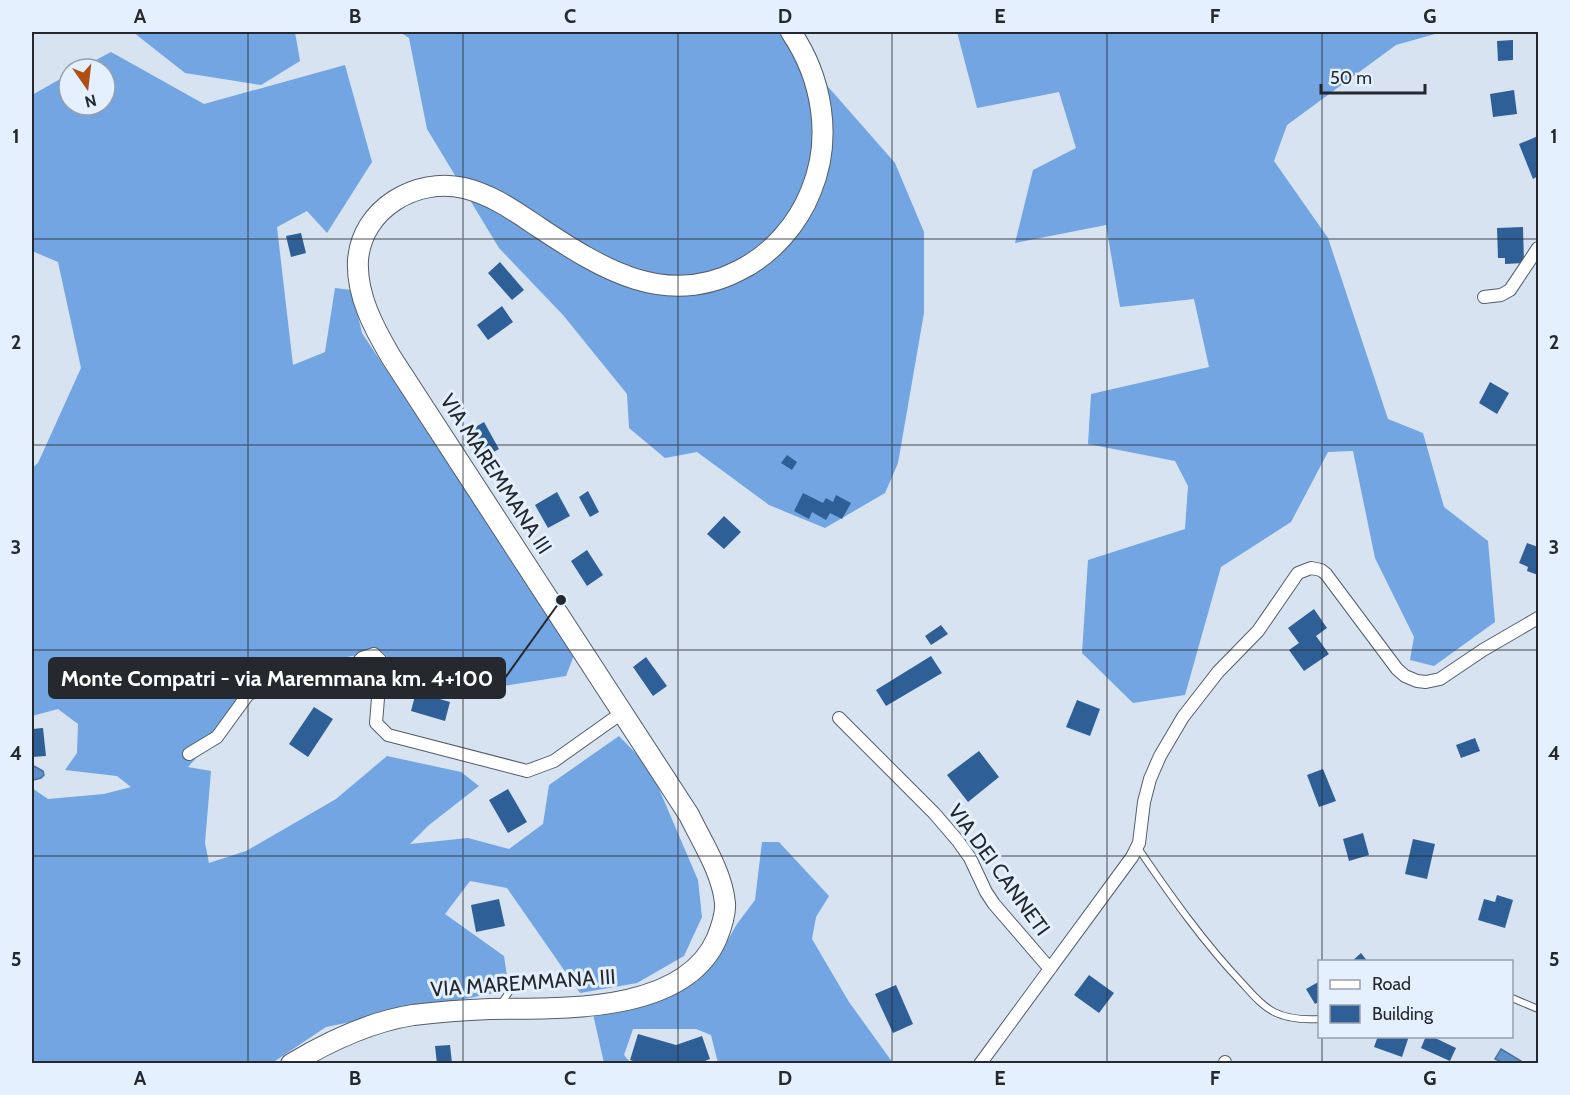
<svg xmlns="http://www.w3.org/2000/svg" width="1570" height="1095" viewBox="0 0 1570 1095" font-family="Cabin,sans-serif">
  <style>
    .forest { fill: #72a5e2 }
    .water { fill: #5e90cb; stroke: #4d719c; stroke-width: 1.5 }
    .building { fill: #2f5f97 }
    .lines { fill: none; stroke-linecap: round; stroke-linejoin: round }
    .service-casing { stroke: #535d69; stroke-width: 8 }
    .minor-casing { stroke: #535d69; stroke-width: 14 }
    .primary-casing { stroke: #535d69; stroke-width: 22 }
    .service { stroke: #fff; stroke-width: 6 }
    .minor { stroke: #fff; stroke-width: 12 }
    .primary { stroke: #fff; stroke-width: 20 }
    .grid { fill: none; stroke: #25292e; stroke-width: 1.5; stroke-opacity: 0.55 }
    .labels { text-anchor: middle; stroke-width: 6; stroke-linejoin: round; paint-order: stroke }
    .street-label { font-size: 21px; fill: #25292e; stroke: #e5f0fe }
    .leader { fill: none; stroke: #25292e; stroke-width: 2 }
    .callout-dot { fill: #25292e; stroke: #e5f0fe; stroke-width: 2 }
    .callout { fill: #25292e; stroke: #25292e; stroke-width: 2 }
    .callout-label { font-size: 22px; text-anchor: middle; font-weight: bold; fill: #fff }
    .neatline { fill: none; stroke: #25292e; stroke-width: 2 }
    .grid-label { font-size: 20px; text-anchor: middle; font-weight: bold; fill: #25292e }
  </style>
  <rect width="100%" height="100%" fill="#d7e3f1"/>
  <path class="forest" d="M 133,32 L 295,32 L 300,61 L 261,85 L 185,73 Z
    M 400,32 L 780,32 L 895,163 L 924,232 L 924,313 L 898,463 L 885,493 L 825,528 L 769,505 L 697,452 L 665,458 L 629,428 L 627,394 L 563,315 L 499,248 L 427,129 L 409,38 Z
    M 957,32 L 1442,32 L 1396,45 L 1287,125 L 1274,161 L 1328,238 L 1388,419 L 1423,433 L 1444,507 L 1488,541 L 1495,622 L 1434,666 L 1410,660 L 1414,637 L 1375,558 L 1353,451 L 1328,452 L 1291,522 L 1221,567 L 1185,695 L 1133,703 L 1082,653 L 1088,560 L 1185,529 L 1188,486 L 1175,461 L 1088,444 L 1091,394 L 1209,367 L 1194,299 L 1120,307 L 1106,225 L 1015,243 L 1033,170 L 1076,148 L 1059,92 L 977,108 Z
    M 111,52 L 204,104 L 345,65 L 372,162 L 327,233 L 307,211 L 277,227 L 293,365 L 325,352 L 335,288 L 352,290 L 362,333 L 574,655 L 566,676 L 479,690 L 412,681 L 381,651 L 256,673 L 209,744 L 188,767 L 211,771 L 205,843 L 209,863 L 246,851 L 336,799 L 387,756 L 461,772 L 479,786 L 429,825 L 410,844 L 468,838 L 509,849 L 543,824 L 549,785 L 619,736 L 650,768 L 698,880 L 702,917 L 684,956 L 637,983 L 580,993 L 507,888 L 470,881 L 445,914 L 504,956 L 509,990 L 326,1027 L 272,1063 L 32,1063 L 32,788 L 48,799 L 104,794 L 131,787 L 117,776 L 65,770 L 77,753 L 78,724 L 58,709 L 32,716 L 32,468 L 38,463 L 81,368 L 58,262 L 32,251 L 32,95 L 69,74 L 69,105 L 105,105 L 105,69 L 79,69 Z
    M 762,842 L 779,842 L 829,896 L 816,917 L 812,939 L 849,1002 L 893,1063 L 718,1063 L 711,1035 L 696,1029 L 633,1029 L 624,1055 L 631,1063 L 604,1063 L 593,1014 L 662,999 L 696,982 L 719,955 L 737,924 L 755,900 Z"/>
  <path class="water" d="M 32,765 L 43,771 L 44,775 L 41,778 L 34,780 L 32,778 Z
    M 1501,1049 L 1521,1061 L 1520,1063 L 1503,1063 L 1495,1059 Z"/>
  <path class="building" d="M 1513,40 L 1513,60 L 1498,61 L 1497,41 Z
    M 1514,90 L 1517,114 L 1493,117 L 1490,94 Z
    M 1538,136 L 1538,176 L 1533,179 L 1519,144 Z
    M 1523,227 L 1524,263 L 1505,264 L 1505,258 L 1498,258 L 1497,228 Z
    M 301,233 L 306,253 L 291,257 L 286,236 Z
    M 500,262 L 524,290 L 512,300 L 488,273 Z
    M 502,306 L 513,322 L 488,340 L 477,325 Z
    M 1490,382 L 1509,393 L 1497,414 L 1479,403 Z
    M 484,422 L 499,449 L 480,460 L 465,433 Z
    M 787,455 L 797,462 L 792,470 L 781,463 Z
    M 588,491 L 599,512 L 590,517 L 579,497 Z
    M 557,492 L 570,516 L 548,528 L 535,505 Z
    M 803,493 L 823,503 L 826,498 L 833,502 L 836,495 L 851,503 L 842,519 L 830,513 L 826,520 L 812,512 L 809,519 L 794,511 Z
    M 724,516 L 741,532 L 724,549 L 707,534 Z
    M 1527,543 L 1538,547 L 1538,575 L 1527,571 L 1528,567 L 1519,563 Z
    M 587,550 L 603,575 L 587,586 L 571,561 Z
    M 1314,609 L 1327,628 L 1316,636 L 1329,654 L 1304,671 L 1289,650 L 1299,643 L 1288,628 Z
    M 941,625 L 948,634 L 931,645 L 925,636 Z
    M 931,656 L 942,673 L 886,706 L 876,690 Z
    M 646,657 L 667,686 L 653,696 L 633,667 Z
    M 416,692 L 450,702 L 445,721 L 411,711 Z
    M 1077,700 L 1100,709 L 1090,736 L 1066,727 Z
    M 314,707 L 333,719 L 308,757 L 289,744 Z
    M 43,728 L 46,756 L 32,757 L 32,729 Z
    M 1475,738 L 1480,751 L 1461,758 L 1456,745 Z
    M 979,751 L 999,777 L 968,802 L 947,775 Z
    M 1323,769 L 1336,801 L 1319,807 L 1307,775 Z
    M 508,789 L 527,822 L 508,833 L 489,800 Z
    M 1363,833 L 1369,855 L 1349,861 L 1343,839 Z
    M 1413,839 L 1435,844 L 1427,879 L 1405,874 Z
    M 1497,895 L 1513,900 L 1505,928 L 1478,920 L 1484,899 L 1495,902 Z
    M 499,899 L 505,926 L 476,932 L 471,905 Z
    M 1361,953 L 1368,962 L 1351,962 Z
    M 1089,975 L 1114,993 L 1099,1013 L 1074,995 Z
    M 1320,981 L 1320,1001 L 1315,1004 L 1306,989 Z
    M 896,985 L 913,1024 L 893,1033 L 875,994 Z
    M 638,1034 L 676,1045 L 702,1036 L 710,1059 L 698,1064 L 642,1064 L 630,1060 Z
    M 1378,1036 L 1409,1036 L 1402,1057 L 1374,1047 Z
    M 1426,1036 L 1431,1036 L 1456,1048 L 1450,1061 L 1421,1048 Z
    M 450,1045 L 452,1063 L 437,1064 L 435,1046 Z"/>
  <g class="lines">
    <g class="service-casing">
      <path id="service" d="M 1138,848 C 1170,895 1204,943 1243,984 C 1252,994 1262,1006 1274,1012 C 1288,1019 1304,1020 1320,1019
        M 1512,998 L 1538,1009
        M 501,1004 L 519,977"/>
    </g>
    <g class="minor-casing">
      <path id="minor" d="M 1484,297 L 1501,295 L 1510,290 L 1538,248
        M 839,718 L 934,813 L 958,841 L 970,858 L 986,892 L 994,904 L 1050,969
        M 189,754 L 217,737 L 249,693 L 344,678 L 362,658 L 374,654 L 381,661 L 376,723 L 388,735 L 527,771 L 554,761 L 623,712
        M 1225,1062 L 1225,1064
        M 980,1064 L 1132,857 L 1139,843 L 1144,802 L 1150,779 L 1160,756 L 1183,717 L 1218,672 L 1258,631 L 1298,573 L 1311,568 L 1321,570 L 1326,574 L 1397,669 L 1405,676 L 1417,681 L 1426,682 L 1440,679 L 1483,650 L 1538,618"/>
    </g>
    <g class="primary-casing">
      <path id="primary" d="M 291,1064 C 329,1041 369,1022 413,1015 C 438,1012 464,1010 490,1009 C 558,1008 684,1015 717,938 C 721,928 726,915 725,903 C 722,872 702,842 689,815 L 391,357 C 374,328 356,295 358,260 C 362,208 417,177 464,188 C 493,195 516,212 540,228 C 602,269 666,309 740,270 C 772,254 798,224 811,191 C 833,138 822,78 791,32"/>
    </g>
    <use href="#service" class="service"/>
    <use href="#minor" class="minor"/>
    <use href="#primary" class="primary"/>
  </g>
  <path class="grid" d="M 248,32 L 248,1064M 463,32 L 463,1064M 678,32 L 678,1064M 892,32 L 892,1064M 1107,32 L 1107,1064M 1322,32 L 1322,962M 32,239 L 1538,239M 32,445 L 1538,445M 32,650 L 1538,650M 32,856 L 1538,856M 1322,1036 L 1322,1064"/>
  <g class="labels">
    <g class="street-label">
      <text transform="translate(496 474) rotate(57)" y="7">VIA MAREMMANA III</text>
      <text transform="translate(999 870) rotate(54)" y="7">VIA DEI CANNETI</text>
      <text transform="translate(523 983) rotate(-4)" y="7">VIA MAREMMANA III</text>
    </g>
  </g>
  <path class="leader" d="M561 600L505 678"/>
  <circle class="callout-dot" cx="561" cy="600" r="6"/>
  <rect class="callout" x="49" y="658" width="456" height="40" rx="6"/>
  <g class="callout-label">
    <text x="277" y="686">Monte Compatri - via Maremmana km. 4+100</text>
  </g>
  <rect width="1570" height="1095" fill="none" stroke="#e5f0fe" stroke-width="66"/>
  <rect x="1318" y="960" width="195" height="78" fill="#e5f0fe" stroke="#98a0ab" stroke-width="1.5"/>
  <rect x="1330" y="980" width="30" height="9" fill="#ffffff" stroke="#98a0ab" stroke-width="1.5"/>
  <text x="1372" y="990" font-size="18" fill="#25292e">Road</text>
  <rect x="1330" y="1005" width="30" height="18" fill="#2f5f97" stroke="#98a0ab" stroke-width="1.5"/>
  <text x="1372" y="1020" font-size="18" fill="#25292e">Building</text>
  <g transform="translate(87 87) rotate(166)"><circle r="28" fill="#e5f0fe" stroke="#98a0ab" stroke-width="1.5"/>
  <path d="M0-4.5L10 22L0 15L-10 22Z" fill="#b04e13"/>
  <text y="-9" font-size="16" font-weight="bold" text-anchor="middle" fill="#25292e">N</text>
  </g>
  <path d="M1321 84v9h104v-9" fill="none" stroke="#25292e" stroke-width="3"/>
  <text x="1330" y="84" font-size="18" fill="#25292e" stroke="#e5f0fe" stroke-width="4.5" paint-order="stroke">50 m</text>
  <rect x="33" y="33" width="1504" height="1029" class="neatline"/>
  <g class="grid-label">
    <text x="140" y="23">A</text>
    <text x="355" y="23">B</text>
    <text x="570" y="23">C</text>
    <text x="785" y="23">D</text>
    <text x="1000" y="23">E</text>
    <text x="1215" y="23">F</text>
    <text x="1430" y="23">G</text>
    <text x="16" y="143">1</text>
    <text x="1554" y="143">1</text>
    <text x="16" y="349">2</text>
    <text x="1554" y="349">2</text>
    <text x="16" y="554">3</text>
    <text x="1554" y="554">3</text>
    <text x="16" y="760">4</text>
    <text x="1554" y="760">4</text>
    <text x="16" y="966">5</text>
    <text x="1554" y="966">5</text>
    <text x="140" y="1085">A</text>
    <text x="355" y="1085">B</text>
    <text x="570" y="1085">C</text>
    <text x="785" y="1085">D</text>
    <text x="1000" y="1085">E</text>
    <text x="1215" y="1085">F</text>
    <text x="1430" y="1085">G</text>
  </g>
</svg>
